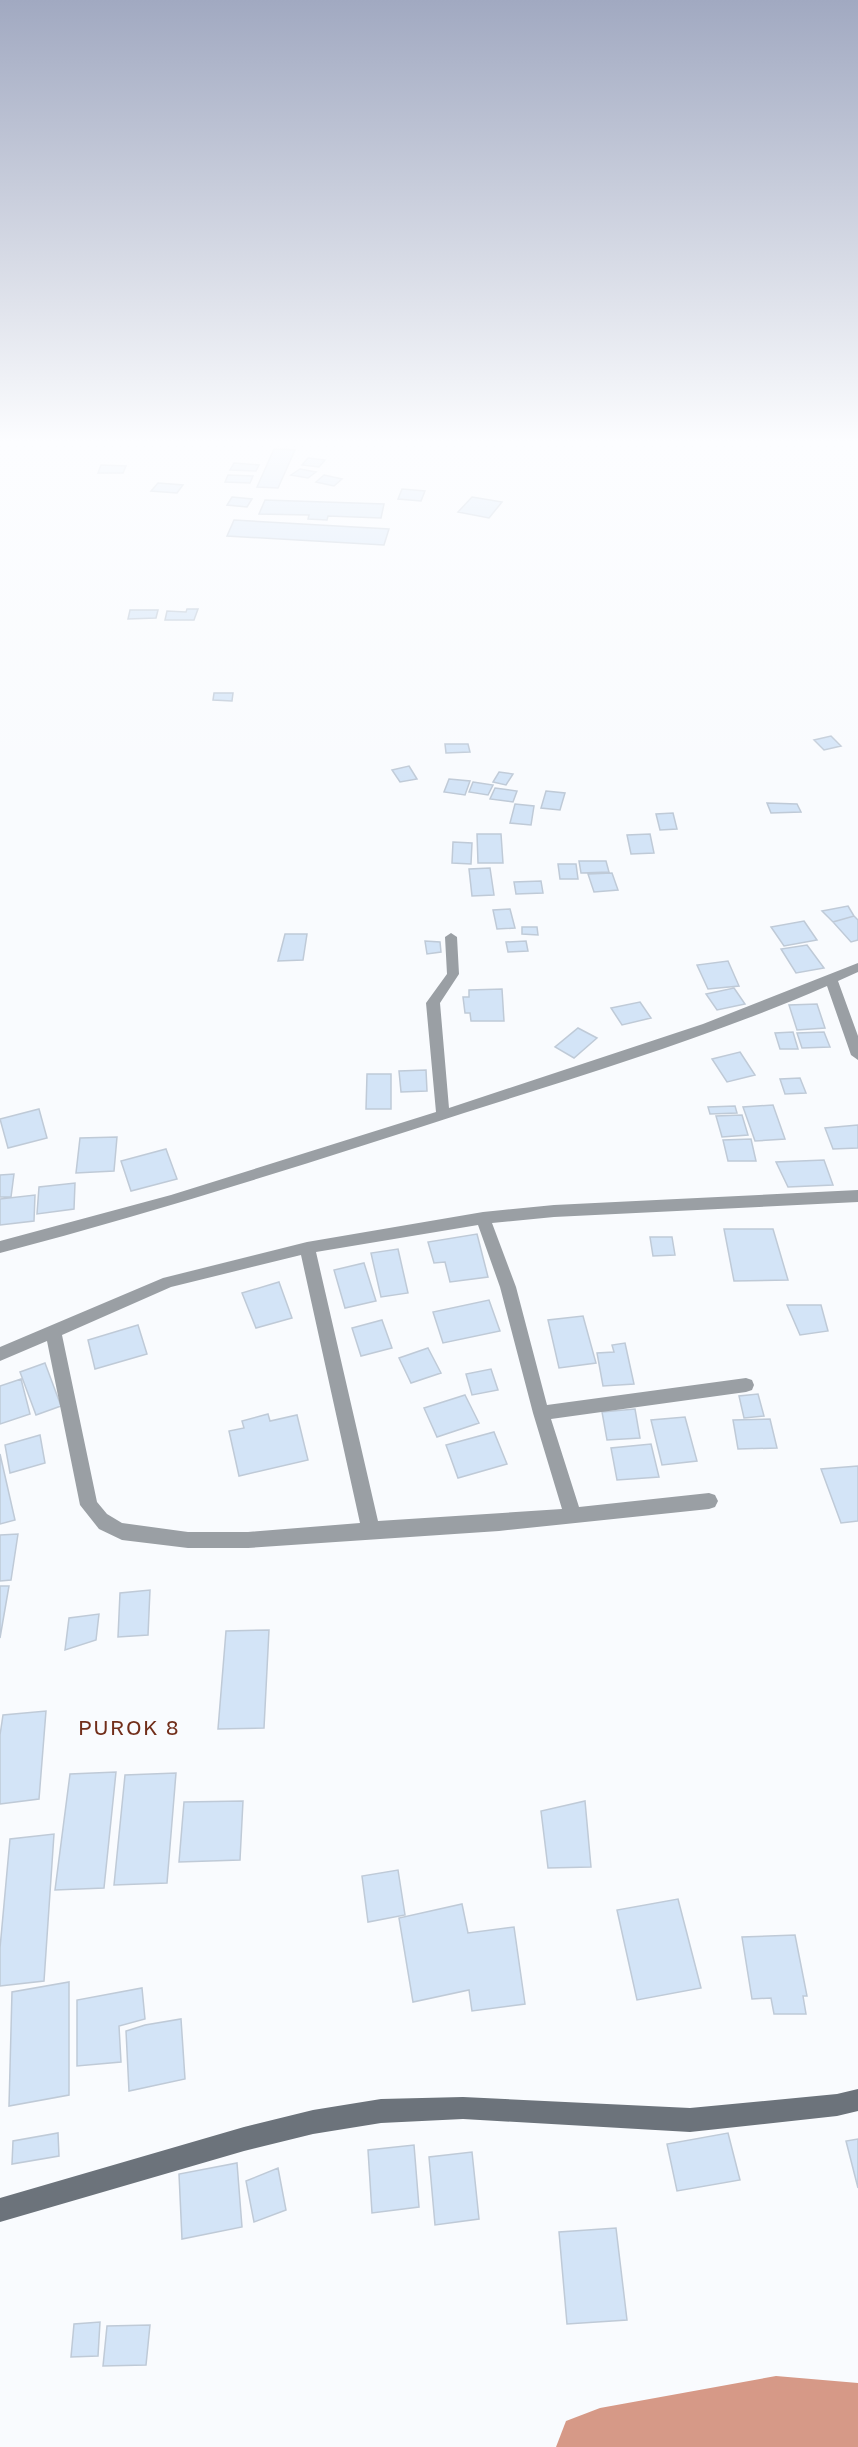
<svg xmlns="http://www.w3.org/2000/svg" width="858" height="2447" viewBox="0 0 858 2447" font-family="'Golos Text',sans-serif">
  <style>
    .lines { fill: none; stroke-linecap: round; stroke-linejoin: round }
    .river { fill: #d69987; fill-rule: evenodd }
    .building { fill: #d3e4f7; stroke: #bfcad7; stroke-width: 1.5 }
    .street { fill: #9a9fa4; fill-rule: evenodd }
    .secondary { fill: #6c737b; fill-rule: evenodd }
    .labels { text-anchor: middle; stroke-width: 4.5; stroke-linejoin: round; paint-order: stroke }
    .near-neighbourhood-label { font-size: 21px; letter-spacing: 1.5px; fill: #712e1a; stroke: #f9fbfe }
  </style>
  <rect width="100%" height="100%" fill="#f9fbfe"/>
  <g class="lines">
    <path class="river" d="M 776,2376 L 858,2383 L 858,2447 L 556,2447 L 566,2421 L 600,2408 Z"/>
  </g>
  <path class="building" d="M 274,449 L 295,450 L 278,488 L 257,487 Z
    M 308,458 L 325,460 L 319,467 L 302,465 Z
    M 234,463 L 259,465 L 256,471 L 230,470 Z
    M 101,465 L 126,466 L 123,473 L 98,473 Z
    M 300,469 L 316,472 L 308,478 L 291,475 Z
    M 228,475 L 253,476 L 250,483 L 225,482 Z
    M 324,475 L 342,479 L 334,486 L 316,482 Z
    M 158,483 L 183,485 L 177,493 L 151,491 Z
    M 402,489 L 425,491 L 421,501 L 398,499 Z
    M 232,497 L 252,499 L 247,507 L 227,505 Z
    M 472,497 L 502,502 L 489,518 L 458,512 Z
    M 265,500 L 384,504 L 381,518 L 328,516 L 327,520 L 308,519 L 309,515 L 259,514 Z
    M 234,520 L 389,529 L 384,545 L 227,536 Z
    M 187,609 L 198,609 L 194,620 L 165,620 L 167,611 L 186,612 Z
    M 130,610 L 158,610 L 156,618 L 128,619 Z
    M 214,693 L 233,693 L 232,701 L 213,700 Z
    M 831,736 L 841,746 L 824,750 L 814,740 Z
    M 445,744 L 468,744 L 470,752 L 446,753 Z
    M 409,766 L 417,779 L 400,782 L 392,770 Z
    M 499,772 L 513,774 L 506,785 L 493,782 Z
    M 449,779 L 470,781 L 465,795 L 444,792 Z
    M 473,782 L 493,785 L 488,795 L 469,792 Z
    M 495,788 L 517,791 L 513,802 L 490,799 Z
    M 546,791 L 565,793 L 560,810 L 541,808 Z
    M 767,803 L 797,804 L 801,812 L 771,813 Z
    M 515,804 L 534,806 L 531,825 L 510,823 Z
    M 673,813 L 677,829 L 660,830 L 656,814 Z
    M 477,834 L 501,834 L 503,863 L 478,863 Z
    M 650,834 L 654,853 L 631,854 L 627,835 Z
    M 453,842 L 472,843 L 471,864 L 452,863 Z
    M 579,861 L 606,861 L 609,872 L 581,873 Z
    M 558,864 L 576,864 L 578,879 L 560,879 Z
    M 490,868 L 494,895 L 472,896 L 469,869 Z
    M 612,873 L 618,890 L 594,892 L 588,874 Z
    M 541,881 L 543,893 L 516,894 L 514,882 Z
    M 848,906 L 854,916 L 833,922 L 822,911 Z
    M 510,909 L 515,928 L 497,929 L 493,910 Z
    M 854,916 L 858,920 L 858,940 L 851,942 L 833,922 Z
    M 804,921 L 817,940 L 784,946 L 771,927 Z
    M 522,927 L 537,927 L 538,935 L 522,934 Z
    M 285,934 L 307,934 L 303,960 L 278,961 Z
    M 425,941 L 440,942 L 441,952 L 427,954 Z
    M 526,941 L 528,951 L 508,952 L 506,942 Z
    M 807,945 L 824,968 L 796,973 L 781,949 Z
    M 728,961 L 739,986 L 708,989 L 697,965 Z
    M 734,988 L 745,1004 L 717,1010 L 706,994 Z
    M 502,989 L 504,1021 L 471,1021 L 470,1013 L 465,1013 L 463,997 L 469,997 L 469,990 Z
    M 640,1002 L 651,1018 L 622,1025 L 611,1008 Z
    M 817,1004 L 825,1028 L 797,1030 L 789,1005 Z
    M 578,1028 L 597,1038 L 574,1058 L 555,1047 Z
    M 793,1032 L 798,1049 L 780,1049 L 775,1033 Z
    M 824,1032 L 830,1047 L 802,1048 L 797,1033 Z
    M 740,1052 L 755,1075 L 727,1082 L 712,1059 Z
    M 426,1070 L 427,1091 L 401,1092 L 399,1071 Z
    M 367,1074 L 391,1074 L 391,1109 L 366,1109 Z
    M 800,1078 L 806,1093 L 785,1094 L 780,1079 Z
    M 773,1105 L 785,1139 L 755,1141 L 743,1107 Z
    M 735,1106 L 737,1113 L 710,1114 L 708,1107 Z
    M 39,1109 L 47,1138 L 8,1148 L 0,1119 Z
    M 742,1115 L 748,1135 L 722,1137 L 716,1116 Z
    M 858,1125 L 858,1148 L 833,1149 L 825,1128 Z
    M 117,1137 L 114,1171 L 76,1173 L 80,1138 Z
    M 751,1139 L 756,1161 L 728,1161 L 723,1140 Z
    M 166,1149 L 177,1179 L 131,1191 L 121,1161 Z
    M 824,1160 L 833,1185 L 788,1187 L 776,1162 Z
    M 14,1174 L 11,1197 L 0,1197 L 0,1175 Z
    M 75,1183 L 74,1209 L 37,1214 L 39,1187 Z
    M 35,1195 L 34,1221 L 0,1225 L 0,1199 Z
    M 724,1229 L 773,1229 L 788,1280 L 734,1281 Z
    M 477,1234 L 488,1277 L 450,1282 L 445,1262 L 434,1263 L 428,1242 Z
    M 650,1237 L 672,1237 L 675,1255 L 653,1256 Z
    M 398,1249 L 408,1293 L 381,1297 L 371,1253 Z
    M 364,1263 L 376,1301 L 345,1308 L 334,1270 Z
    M 279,1282 L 292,1318 L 256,1328 L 242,1293 Z
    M 489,1300 L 500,1331 L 443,1343 L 433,1312 Z
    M 787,1305 L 821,1305 L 828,1331 L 800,1335 Z
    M 583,1316 L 596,1363 L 559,1368 L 548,1320 Z
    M 382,1320 L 392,1348 L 361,1356 L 352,1328 Z
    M 138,1325 L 147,1354 L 95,1369 L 88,1340 Z
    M 625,1343 L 634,1384 L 603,1386 L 597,1353 L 614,1352 L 612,1345 Z
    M 428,1348 L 441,1373 L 411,1383 L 399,1358 Z
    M 45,1363 L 61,1406 L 36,1415 L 20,1372 Z
    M 491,1369 L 498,1390 L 472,1395 L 466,1374 Z
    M 21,1379 L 30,1414 L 0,1424 L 0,1386 Z
    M 758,1394 L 764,1416 L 744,1418 L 739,1396 Z
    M 465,1395 L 479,1423 L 437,1437 L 424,1408 Z
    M 635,1409 L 640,1438 L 607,1440 L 602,1412 Z
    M 268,1414 L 270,1421 L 297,1415 L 308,1460 L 239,1476 L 229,1431 L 244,1428 L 242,1421 Z
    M 685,1417 L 697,1461 L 662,1465 L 651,1420 Z
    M 770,1419 L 777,1448 L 738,1449 L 733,1420 Z
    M 494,1432 L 507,1464 L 458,1478 L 446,1445 Z
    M 40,1435 L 45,1463 L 10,1473 L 5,1445 Z
    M 651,1444 L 659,1477 L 617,1480 L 611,1448 Z
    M 0,1454 L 15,1520 L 0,1524 Z
    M 858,1466 L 858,1521 L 841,1523 L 821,1469 Z
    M 18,1534 L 11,1580 L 0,1581 L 0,1535 Z
    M 0,1586 L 9,1586 L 0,1638 Z
    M 150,1590 L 148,1635 L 118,1637 L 120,1593 Z
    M 99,1614 L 96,1640 L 65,1650 L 69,1618 Z
    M 269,1630 L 264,1728 L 218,1729 L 226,1631 Z
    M 46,1711 L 39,1799 L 0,1804 L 0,1735 L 3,1715 Z
    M 116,1772 L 104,1888 L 55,1890 L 70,1774 Z
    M 176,1773 L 167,1883 L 114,1885 L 125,1775 Z
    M 243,1801 L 240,1860 L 179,1862 L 184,1802 Z
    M 585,1801 L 591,1867 L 548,1868 L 541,1811 Z
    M 54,1834 L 44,1981 L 0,1986 L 0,1948 L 10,1839 Z
    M 398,1870 L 405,1915 L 368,1922 L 362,1876 Z
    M 678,1899 L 701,1988 L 637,2000 L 617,1910 Z
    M 462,1904 L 468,1933 L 514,1927 L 525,2004 L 472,2011 L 469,1990 L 413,2002 L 399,1918 Z
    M 795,1935 L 807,1996 L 803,1996 L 806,2014 L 774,2014 L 771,1998 L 752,1999 L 742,1937 Z
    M 69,1982 L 69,2095 L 9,2106 L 12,1992 Z
    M 142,1988 L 145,2019 L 119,2026 L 121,2062 L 77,2066 L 77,2000 Z
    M 181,2019 L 185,2079 L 129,2091 L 126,2031 L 145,2025 Z
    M 58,2133 L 59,2156 L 12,2164 L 13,2141 Z
    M 728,2133 L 740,2180 L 677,2191 L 667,2144 Z
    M 858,2139 L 858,2188 L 846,2141 Z
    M 414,2145 L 419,2207 L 372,2213 L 368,2150 Z
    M 472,2152 L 479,2219 L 435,2225 L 429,2157 Z
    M 237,2163 L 242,2227 L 182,2239 L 179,2174 Z
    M 278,2168 L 286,2210 L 254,2222 L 246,2181 Z
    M 616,2228 L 627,2320 L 567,2324 L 559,2232 Z
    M 100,2322 L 98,2356 L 71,2357 L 74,2324 Z
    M 150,2325 L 146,2365 L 103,2366 L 107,2326 Z"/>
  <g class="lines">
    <path class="street" d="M 451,933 L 457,937 L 459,974 L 440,1003 L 449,1108 L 703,1024 L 858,963 L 858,972 L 838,981 L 858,1036 L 858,1060 L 851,1055 L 827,986 C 710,1037 586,1074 464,1113 C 310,1163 156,1212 0,1253 L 0,1241 L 171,1195 L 436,1112 L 426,1003 L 447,974 L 445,937 Z
      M 858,1190 L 858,1202 L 554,1217 L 492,1223 L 516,1287 L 547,1405 L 746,1378 L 752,1380 L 754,1385 L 752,1390 L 746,1392 L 551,1419 L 579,1507 L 709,1493 L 715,1495 L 718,1501 L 715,1507 L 709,1509 L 499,1531 L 248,1548 L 188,1548 L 122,1540 L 99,1529 L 80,1505 L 47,1341 L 0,1361 L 0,1347 L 163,1278 L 307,1242 L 483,1212 L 554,1205 ZM 478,1225 L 500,1287 L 533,1413 L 562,1509 L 378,1521 L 316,1252 ZM 301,1255 L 360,1523 L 248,1532 L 188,1532 L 122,1523 L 107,1514 L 97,1502 L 62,1335 L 171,1287 Z"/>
    <path class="secondary" d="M 858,2089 L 858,2111 L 837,2116 L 690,2132 L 463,2119 L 381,2123 L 313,2134 L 244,2151 L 0,2222 L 0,2198 L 244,2127 L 313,2110 L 381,2099 L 463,2097 L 690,2108 L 837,2094 Z"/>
  </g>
  <linearGradient id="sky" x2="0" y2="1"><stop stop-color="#a1a9c1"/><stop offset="0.56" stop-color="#fcfdff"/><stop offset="1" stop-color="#fcfdff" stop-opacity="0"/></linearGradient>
  <rect width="858" height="788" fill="url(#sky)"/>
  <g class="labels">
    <g class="near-neighbourhood-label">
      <text x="129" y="1735">PUROK 8</text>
    </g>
  </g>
</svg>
